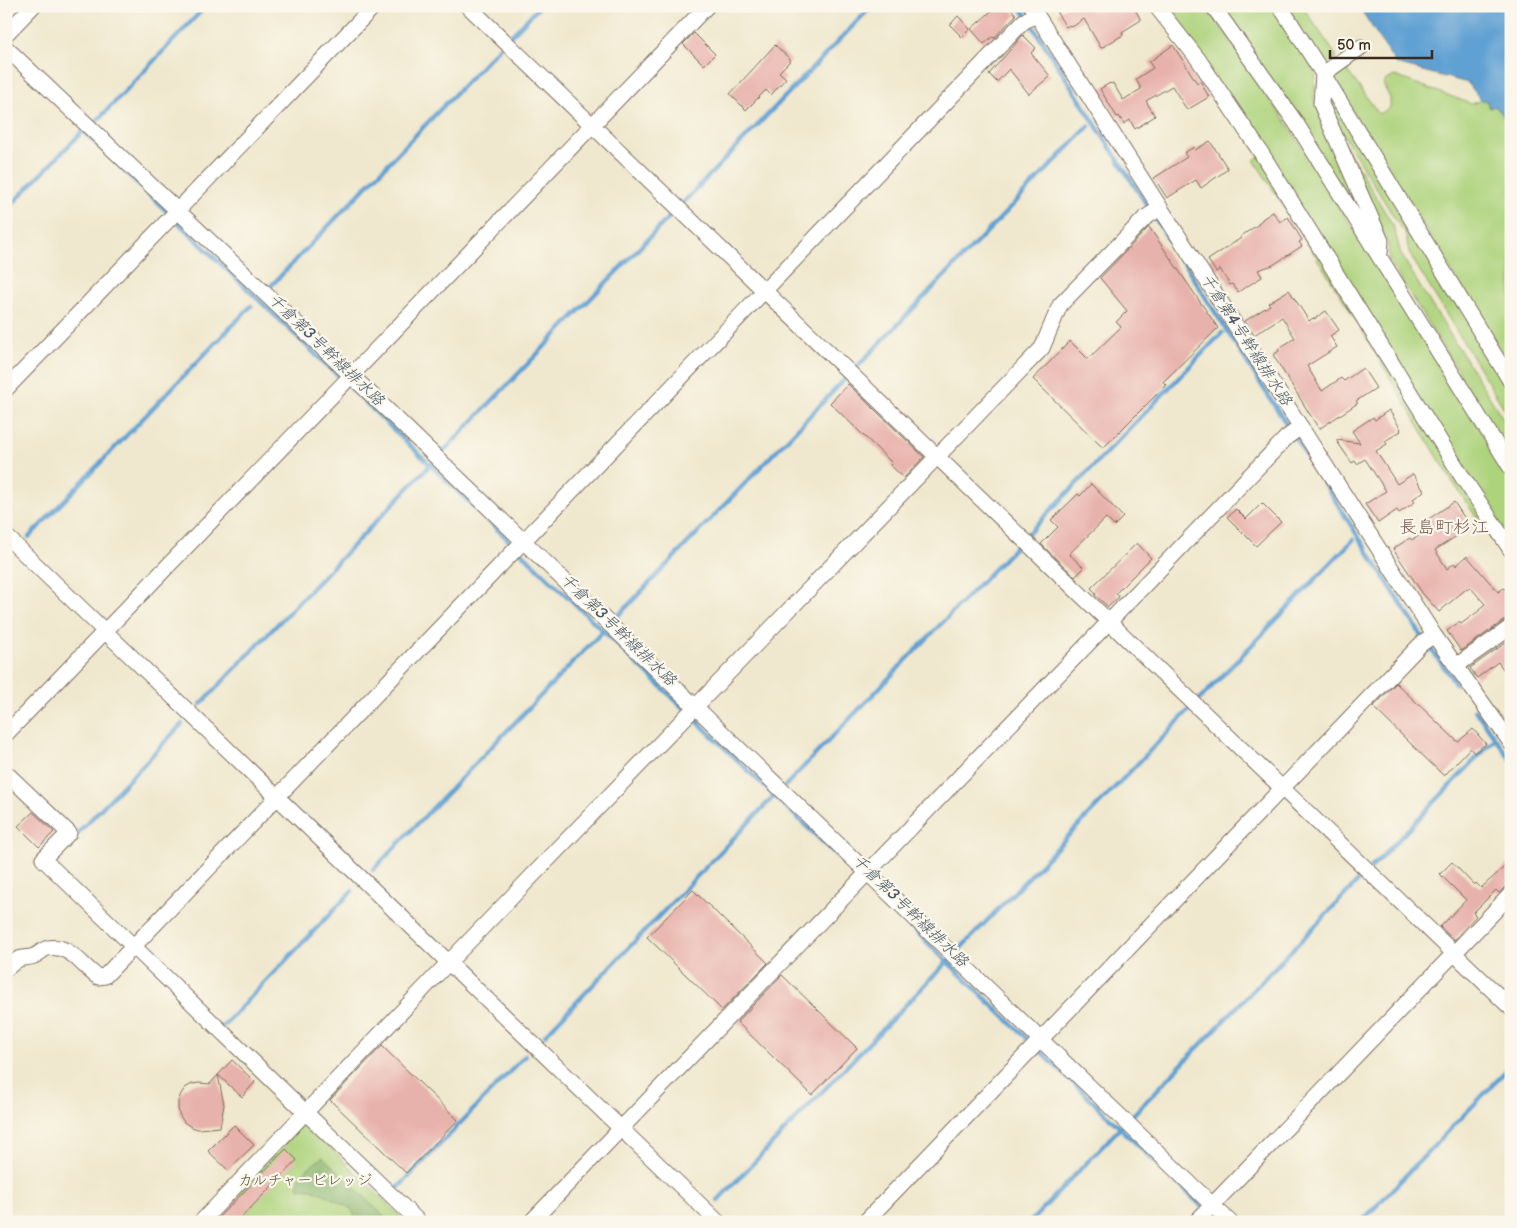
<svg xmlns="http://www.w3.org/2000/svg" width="1517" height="1228" viewBox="0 0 1517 1228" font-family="'Balsamiq Sans','Klee One',sans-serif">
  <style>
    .green { fill: #aed37d; stroke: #747e4e }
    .forest { fill: #8ab56c; stroke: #627045 }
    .water { fill: #60a1d3; stroke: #4e6678 }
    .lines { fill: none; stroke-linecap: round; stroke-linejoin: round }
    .stream { stroke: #60a1d3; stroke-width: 4.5 }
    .building { fill: #e8b2ac }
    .minor-casing { stroke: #7a6c5c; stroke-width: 17 }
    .minor { stroke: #fff; stroke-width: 15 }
    .labels { text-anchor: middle; stroke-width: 4.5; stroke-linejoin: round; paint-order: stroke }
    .park-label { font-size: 15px; fill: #585436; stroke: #fbf7ec }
    .water-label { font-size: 16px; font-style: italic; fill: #4a5a66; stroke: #fbf7ec }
    .quarter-label { font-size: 18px; fill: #785a50; stroke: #fbf7ec }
  </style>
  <rect width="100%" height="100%" fill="#fbf7ec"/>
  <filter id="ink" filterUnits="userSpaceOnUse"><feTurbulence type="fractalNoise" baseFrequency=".02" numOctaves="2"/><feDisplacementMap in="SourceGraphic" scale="10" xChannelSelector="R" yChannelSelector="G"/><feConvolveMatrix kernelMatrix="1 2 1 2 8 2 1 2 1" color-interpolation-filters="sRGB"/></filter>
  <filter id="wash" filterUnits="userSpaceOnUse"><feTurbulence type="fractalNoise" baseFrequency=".0096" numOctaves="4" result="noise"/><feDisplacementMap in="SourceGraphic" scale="20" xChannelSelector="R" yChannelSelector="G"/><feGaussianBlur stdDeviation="1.12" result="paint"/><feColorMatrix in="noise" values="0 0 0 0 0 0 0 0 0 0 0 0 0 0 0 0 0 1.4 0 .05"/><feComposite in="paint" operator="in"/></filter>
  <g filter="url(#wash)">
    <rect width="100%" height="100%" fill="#f0e8ce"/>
    <path class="green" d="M 1162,6 L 1204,6 L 1226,34 L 1289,126 L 1511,479 L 1511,541 Z
      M 1220,6 L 1274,6 L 1316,74 L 1314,99 L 1338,153 L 1370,230 Z
      M 1287,6 L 1302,6 L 1336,55 L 1336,59 L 1324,65 Z
      M 1343,65 L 1379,114 L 1390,108 L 1390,98 L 1383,84 L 1386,80 L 1395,76 L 1472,104 L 1481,100 L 1487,101 L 1488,106 L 1490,108 L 1494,106 L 1500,111 L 1511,127 L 1511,368 L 1331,75 Z
      M 1329,93 L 1511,393 L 1511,420 L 1410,255 L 1404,230 L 1400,227 L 1326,107 Z
      M 1340,137 L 1393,225 L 1401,254 L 1422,290 L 1511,431 L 1511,456 L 1389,261 L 1388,244 Z
      M 1260,156 L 1511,554 L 1511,569 L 1452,481 L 1338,291 L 1254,160 Z
      M 302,1125 L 308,1126 L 406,1222 L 209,1222 Z"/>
    <path class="forest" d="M 323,1157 L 390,1222 L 358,1222 L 351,1209 L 322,1193 L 311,1189 L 299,1188 C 296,1173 313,1165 323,1157 Z"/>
    <path class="water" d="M 1364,6 L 1511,6 L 1511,127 L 1500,111 L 1494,106 L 1490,108 L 1487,101 L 1481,100 L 1468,83 L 1396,64 L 1363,13 Z"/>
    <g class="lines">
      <path class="stream" d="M 1020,6 L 1419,632 L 1456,684
        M 508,39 L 540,6
        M 94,124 L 206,6
        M 681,205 L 872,6
        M 6,210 L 83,131 L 1218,1222
        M 267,290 L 501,46
        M 853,371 L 1089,126
        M 441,454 L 674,212
        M 1026,536 L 1222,333
        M 29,537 L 251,306
        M 6,560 L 8,558
        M 613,621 L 846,378
        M 1198,701 L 1353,540
        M 201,704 L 432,463
        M 1475,710 L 1511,760
        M 785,786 L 1019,543
        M 73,838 L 182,724
        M 1371,868 L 1495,739
        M 373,870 L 604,630
        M 958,951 L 1190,709
        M 223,1026 L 352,891
        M 545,1035 L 776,794
        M 1130,1118 L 1364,875
        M 394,1192 L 525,1056
        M 718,1200 L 949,960
        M 1030,1222 L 1121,1127
        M 1361,1222 L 1511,1066"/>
    </g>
    <g id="blocks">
      <path class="building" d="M 997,6 L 1009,6 L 1016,15 L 994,38 L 992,37 L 984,44 L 971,29 Z
        M 1068,6 L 1133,6 L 1141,20 L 1122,32 L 1123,35 L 1101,48 L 1084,19 L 1072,27 L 1070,25 L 1066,27 L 1057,13 Z
        M 958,16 L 970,29 L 962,37 L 950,25 Z
        M 694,33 L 715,54 L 704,65 L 683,44 Z
        M 1023,35 L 1036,48 L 1031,53 L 1050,76 L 1029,94 L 1009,69 L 997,82 L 989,74 Z
        M 775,45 L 791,60 L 779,72 L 786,78 L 771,95 L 766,90 L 746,110 L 730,94 Z
        M 1173,45 L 1197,83 L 1200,81 L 1209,97 L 1187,110 L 1172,86 L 1146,101 L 1155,116 L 1135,129 L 1130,120 L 1124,124 L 1119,116 L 1117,117 L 1100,89 L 1110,83 L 1111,84 L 1113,83 L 1123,100 L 1141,89 L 1136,79 L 1153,68 L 1149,62 Z
        M 1210,141 L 1228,169 L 1201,188 L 1196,180 L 1167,198 L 1154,178 L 1187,157 L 1184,153 L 1194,147 L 1195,150 Z
        M 1273,212 L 1280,222 L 1288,217 L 1302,240 L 1299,242 L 1302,246 L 1273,265 L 1258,270 L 1262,277 L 1238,292 L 1232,284 L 1230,285 L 1220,269 L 1216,272 L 1208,260 L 1241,238 L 1241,236 L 1259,224 L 1258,223 L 1262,220 L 1262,219 Z
        M 1149,227 L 1218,328 L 1163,382 L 1166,385 L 1103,448 L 1033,379 L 1070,341 L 1088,359 L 1121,327 L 1116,322 L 1127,311 L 1100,278 Z
        M 1289,290 L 1309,321 L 1313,318 L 1314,319 L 1326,311 L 1339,330 L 1330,336 L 1337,347 L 1307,366 L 1322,391 L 1341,378 L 1344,381 L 1363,368 L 1376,388 L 1356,401 L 1358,403 L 1319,429 L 1273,355 L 1279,351 L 1278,349 L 1295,338 L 1282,317 L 1254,335 L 1245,321 L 1270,305 L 1268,303 Z
        M 848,384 L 924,457 L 904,478 L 890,465 L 892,463 L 830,403 Z
        M 1389,410 L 1401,429 L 1400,430 L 1401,431 L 1385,441 L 1387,444 L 1376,451 L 1397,484 L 1413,474 L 1424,491 L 1413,499 L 1415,502 L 1399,513 L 1397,510 L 1378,523 L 1365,504 L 1386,491 L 1365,459 L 1357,464 L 1355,461 L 1352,463 L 1336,440 L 1360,443 L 1352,431 L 1373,417 L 1375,420 Z
        M 1091,484 L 1123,517 L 1114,526 L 1106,518 L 1069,554 L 1084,568 L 1075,577 L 1041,544 L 1058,527 L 1051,520 L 1078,494 L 1080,496 Z
        M 1454,502 L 1469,525 L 1458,532 L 1460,534 L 1435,550 L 1447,569 L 1454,563 L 1456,566 L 1467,556 L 1498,592 L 1504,588 L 1511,595 L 1511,618 L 1506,619 L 1461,651 L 1447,631 L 1459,622 L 1461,624 L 1480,610 L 1479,609 L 1485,604 L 1470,587 L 1467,590 L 1466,589 L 1439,612 L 1423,594 L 1393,549 L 1410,538 L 1412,540 L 1430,529 L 1426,523 L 1428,521 L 1427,520 Z
        M 1262,503 L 1281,522 L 1256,546 L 1227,517 L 1236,509 L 1246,519 Z
        M 1137,543 L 1151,558 L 1116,593 L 1119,597 L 1108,607 L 1095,595 L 1096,593 L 1091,588 Z
        M 1511,639 L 1511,680 L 1498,662 L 1477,678 L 1470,668 Z
        M 1396,683 L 1458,742 L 1473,729 L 1486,744 L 1474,753 L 1470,748 L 1444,776 L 1373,707 Z
        M 33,812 L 54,832 L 39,847 L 18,826 Z
        M 1511,861 L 1511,884 L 1505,887 L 1499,893 L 1496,890 L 1473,913 L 1476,916 L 1454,940 L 1440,927 L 1466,900 L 1440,874 L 1452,862 L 1474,885 L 1476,883 L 1481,888 Z
        M 693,890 L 768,963 L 722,1010 L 647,937 Z
        M 782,975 L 857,1048 L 812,1095 L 737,1022 Z
        M 382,1046 L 458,1120 L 406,1173 L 330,1100 Z
        M 232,1060 L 255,1082 L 242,1097 L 218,1075 Z
        M 218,1075 L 224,1105 L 220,1127 L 198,1129 L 191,1127 L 184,1122 L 180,1116 L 178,1109 L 178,1101 L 181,1094 L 185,1088 L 192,1084 L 199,1083 L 210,1084 Z
        M 234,1125 L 254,1145 L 228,1170 L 208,1151 Z
        M 286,1149 L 297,1160 L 237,1222 L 214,1222 Z"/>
    </g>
  </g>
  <g filter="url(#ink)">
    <use href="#blocks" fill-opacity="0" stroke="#7a6c5c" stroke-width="1"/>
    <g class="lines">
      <g class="minor-casing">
        <path id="minor" d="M 468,6 L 1511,1008
          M 1031,6 L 1434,635 L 1511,743
          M 1156,6 L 1198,59 L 1260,151 L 1463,478 L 1511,550
          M 1213,6 L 1296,123 L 1511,468
          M 1280,6 L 1323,74 L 1511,382
          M 6,34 L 33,6
          M 1361,47 L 1323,74 L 1321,104 L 1381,241 L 1380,253
          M 6,48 L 351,375 L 1230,1222
          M 6,389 L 374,6
          M 6,536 L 718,1222
          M 1456,666 L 1511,627
          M 6,734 L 707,6
          M 6,773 L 69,833 L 43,859 L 419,1222
          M 6,969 C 10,966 15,961 19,959 C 24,957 30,958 34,956 C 39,954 43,949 48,948 C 71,944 82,967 98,977 L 105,976 L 1023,22 L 1036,14
          M 201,1222 L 449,962 L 1042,348 L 1060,305 L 1145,218 L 1160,208
          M 531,1222 L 1287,437 L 1301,427
          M 865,1222 L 1420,645 L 1434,635
          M 1196,1222 L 1511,894"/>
      </g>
      <use href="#minor" class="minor"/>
    </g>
  </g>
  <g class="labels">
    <g class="park-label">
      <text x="305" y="1185">カルチャービレッジ</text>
    </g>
    <g class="water-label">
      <text transform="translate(1247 339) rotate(57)" y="6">千倉第4号幹線排水路</text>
      <text transform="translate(327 349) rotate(44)" y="6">千倉第3号幹線排水路</text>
      <text transform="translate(619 629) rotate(44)" y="6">千倉第3号幹線排水路</text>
      <text transform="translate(911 910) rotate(44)" y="6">千倉第3号幹線排水路</text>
    </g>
    <g class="quarter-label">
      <text x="1444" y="533">長島町杉江</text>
    </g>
  </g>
  <rect width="1517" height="1228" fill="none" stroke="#fbf7ec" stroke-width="25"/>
  <path d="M1330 50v8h102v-8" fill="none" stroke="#3b2a1e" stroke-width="2.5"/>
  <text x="1337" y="50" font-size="15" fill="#3b2a1e" stroke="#fbf7ec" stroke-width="4" paint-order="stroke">50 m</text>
</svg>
